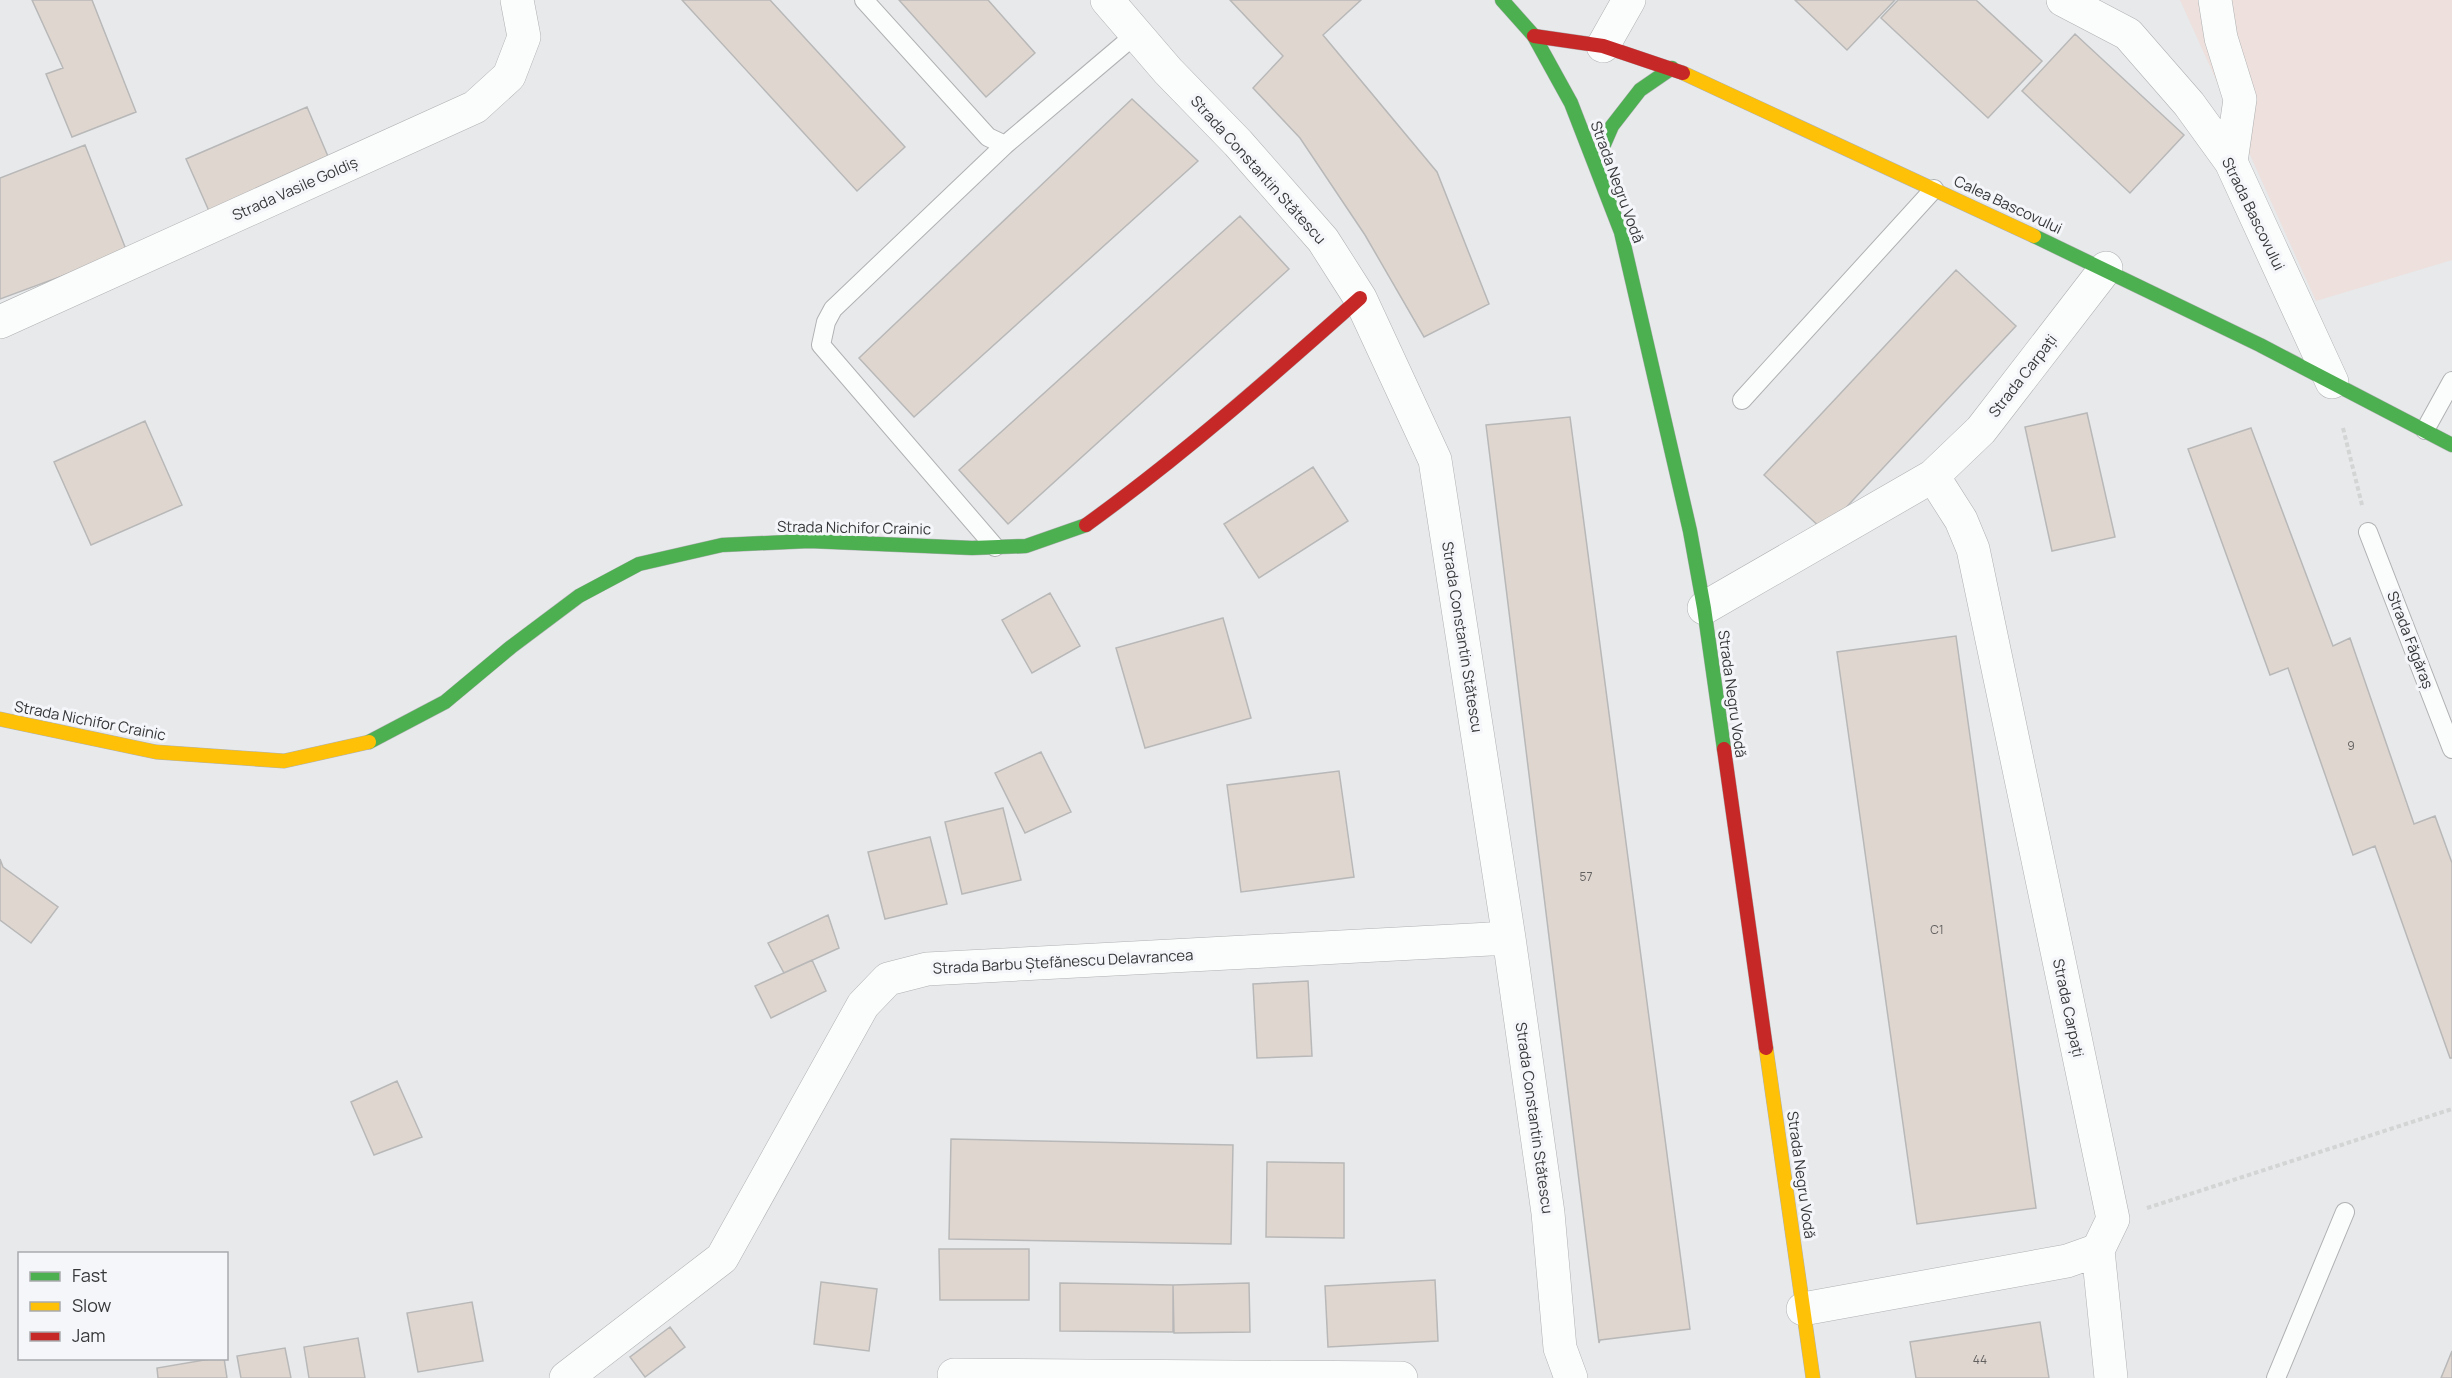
<svg xmlns="http://www.w3.org/2000/svg" width="2452" height="1378" viewBox="0 0 2452 1378" font-family="Manrope,sans-serif">
  <style>
    .industrial { fill: #ede0dd }
    .building { fill: #e0d6d0; stroke: #b8b8b8; stroke-width: 1.5 }
    .lines { fill: none; stroke-linecap: round; stroke-linejoin: round }
    .lane-casing { stroke: #afb1b2; stroke-width: 20 }
    .street-casing { stroke: #afb1b2; stroke-width: 34 }
    .fast-casing { stroke: #afb1b2; stroke-width: 15 }
    .slow-casing { stroke: #afb1b2; stroke-width: 15 }
    .jam-casing { stroke: #afb1b2; stroke-width: 15 }
    .path { stroke: #d3d4d4; stroke-width: 4; stroke-dasharray: 4.5 3; stroke-linecap: butt }
    .lane { stroke: #fbfcfc; stroke-width: 18 }
    .street { stroke: #fbfcfc; stroke-width: 33 }
    .fast { stroke: #4caf50; stroke-width: 14 }
    .slow { stroke: #ffc107; stroke-width: 14 }
    .jam { stroke: #c62828; stroke-width: 14 }
    .labels { text-anchor: middle; stroke-width: 6; stroke-linejoin: round; paint-order: stroke }
    .number-label { font-size: 12px; fill: #61605f }
    .street-label { font-size: 15px; fill: #373839; stroke: #f4f6fa }
  </style>
  <rect width="100%" height="100%" fill="#e7e9eb"/>
  <path class="industrial" d="M 2180,0 L 2452,0 L 2452,260 L 2316,301 Z"/>
  <path class="building" d="M 32,0 L 92,0 L 136,112 L 72,137 L 46,74 L 63,68 Z
    M 682,0 L 770,0 L 905,147 L 857,191 Z
    M 899,0 L 988,0 L 1035,53 L 986,97 Z
    M 1230,0 L 1361,0 L 1323,35 L 1437,172 L 1489,304 L 1424,337 L 1365,235 L 1300,138 L 1253,88 L 1283,56 Z
    M 1795,0 L 1895,0 L 1847,50 Z
    M 1898,0 L 1976,0 L 2042,61 L 1988,118 L 1881,18 Z
    M 2075,34 L 2184,135 L 2130,193 L 2022,91 Z
    M 1132,99 L 1198,161 L 914,417 L 859,358 Z
    M 307,107 L 333,168 L 213,220 L 186,159 Z
    M 85,145 L 127,252 L 0,299 L 0,178 Z
    M 1240,216 L 1289,269 L 1008,524 L 959,470 Z
    M 1956,270 L 2016,326 L 1824,531 L 1764,475 Z
    M 2087,413 L 2115,537 L 2052,551 L 2025,427 Z
    M 1570,417 L 1690,1329 L 1600,1340 L 1599,1343 L 1486,425 Z
    M 145,421 L 182,505 L 91,545 L 54,462 Z
    M 2251,428 L 2333,646 L 2350,638 L 2414,824 L 2435,816 L 2452,863 L 2452,1058 L 2450,1058 L 2375,846 L 2353,855 L 2288,668 L 2270,675 L 2188,449 Z
    M 1313,467 L 1348,521 L 1259,578 L 1224,524 Z
    M 1050,593 L 1080,646 L 1032,673 L 1002,620 Z
    M 1223,618 L 1251,718 L 1145,748 L 1116,648 Z
    M 1956,636 L 2036,1208 L 1917,1224 L 1837,652 Z
    M 1041,752 L 1071,812 L 1025,833 L 995,773 Z
    M 1339,771 L 1354,877 L 1241,892 L 1227,785 Z
    M 1003,808 L 1021,880 L 962,894 L 945,822 Z
    M 930,837 L 947,904 L 885,919 L 868,852 Z
    M 0,859 L 3,867 L 58,907 L 31,943 L 0,920 Z
    M 828,915 L 839,948 L 784,973 L 768,943 Z
    M 812,960 L 826,991 L 771,1018 L 755,986 Z
    M 1308,981 L 1312,1056 L 1257,1058 L 1253,984 Z
    M 397,1081 L 422,1137 L 374,1155 L 351,1102 Z
    M 951,1139 L 1233,1145 L 1231,1244 L 949,1239 Z
    M 1267,1162 L 1344,1163 L 1344,1238 L 1266,1237 Z
    M 939,1249 L 1029,1249 L 1029,1300 L 940,1300 Z
    M 1435,1280 L 1438,1341 L 1328,1347 L 1325,1286 Z
    M 821,1282 L 877,1289 L 869,1351 L 814,1344 Z
    M 1060,1283 L 1173,1285 L 1173,1332 L 1060,1331 Z
    M 1249,1283 L 1250,1332 L 1174,1333 L 1173,1285 Z
    M 472,1302 L 483,1361 L 418,1372 L 407,1313 Z
    M 2040,1322 L 2049,1378 L 1916,1378 L 1910,1342 Z
    M 670,1327 L 685,1347 L 645,1377 L 630,1357 Z
    M 358,1338 L 365,1378 L 309,1378 L 304,1347 Z
    M 285,1348 L 291,1378 L 241,1378 L 237,1356 Z
    M 2452,1351 L 2452,1378 L 2441,1378 Z
    M 216,1358 L 224,1358 L 227,1378 L 158,1378 L 157,1368 Z"/>
  <g class="lines">
    <g class="lane-casing">
      <path id="lane" d="M 864,0 L 988,137 L 1005,145 L 1136,34
        M 1742,400 L 1934,189
        M 2425,430 L 2452,381
        M 2368,532 L 2452,749
        M 995,547 L 821,345 L 826,322 L 833,309 L 1005,145
        M 2276,1378 L 2345,1212"/>
    </g>
    <g class="street-casing">
      <path id="street" d="M 1107,0 L 1168,71 L 1238,143 L 1323,240 L 1360,298 L 1435,460 L 1509,938 L 1548,1213 L 1560,1348 L 1571,1378
        M 2063,0 L 2128,34 L 2189,104 L 2231,162 L 2332,382
        M 2215,0 L 2221,38 L 2240,99 L 2231,162
        M 1603,46 L 1629,0
        M 0,322 L 475,107 L 509,76 L 524,37 L 517,0
        M 1704,608 L 1933,476 L 1981,430 L 2106,268
        M 2098,1250 L 2111,1378
        M 1803,1309 L 2067,1261 L 2098,1250 L 2113,1219 L 1973,549 L 1961,520 L 1933,476
        M 954,1375 L 1401,1378
        M 566,1378 L 722,1258 L 863,1005 L 888,979 L 927,969 L 1509,938"/>
    </g>
    <g class="fast-casing">
      <path id="fast" d="M 1502,0 L 1534,36 L 1571,103 L 1621,232 L 1690,531 L 1704,608 L 1724,749
        M 1595,165 L 1612,126 L 1640,90 L 1672,68
        M 2034,236 L 2260,345 L 2452,445
        M 369,742 L 445,702 L 511,647 L 579,596 L 639,564 L 722,545 L 809,541 L 972,548 L 1026,546 L 1086,525"/>
    </g>
    <g class="slow-casing">
      <path id="slow" d="M 1683,73 L 2034,236
        M 0,719 L 156,752 L 284,761 L 369,742
        M 1766,1048 L 1813,1378"/>
    </g>
    <g class="jam-casing">
      <path id="jam" d="M 1534,36 L 1603,46 L 1683,73
        M 1086,525 C 1183,455 1271,377 1360,298
        M 1724,749 L 1766,1048"/>
    </g>
    <path class="path" d="M 2343,428 L 2362,505
      M 2147,1208 L 2452,1109"/>
    <use href="#lane" class="lane"/>
    <use href="#street" class="street"/>
    <use href="#fast" class="fast"/>
    <use href="#slow" class="slow"/>
    <use href="#jam" class="jam"/>
  </g>
  <g class="labels">
    <g class="number-label">
      <text x="2351" y="750">9</text>
      <text x="1586" y="881">57</text>
      <text x="1937" y="934">C1</text>
      <text x="1980" y="1364">44</text>
    </g>
    <g class="street-label">
      <text transform="translate(1258 170) rotate(48)" y="5">Strada Constantin Stătescu</text>
      <text transform="translate(1617 182) rotate(70)" y="5">Strada Negru Vodă</text>
      <text transform="translate(295 189) rotate(-24)" y="5">Strada Vasile Goldiș</text>
      <text transform="translate(2008 205) rotate(25)" y="5">Calea Bascovului</text>
      <text transform="translate(2253 214) rotate(64)" y="5">Strada Bascovului</text>
      <text transform="translate(2023 376) rotate(-52)" y="5">Strada Carpați</text>
      <text transform="translate(854 528) rotate(1)" y="5">Strada Nichifor Crainic</text>
      <text transform="translate(1462 637) rotate(81)" y="5">Strada Constantin Stătescu</text>
      <text transform="translate(2410 640) rotate(69)" y="5">Strada Făgăraș</text>
      <text transform="translate(1732 694) rotate(82)" y="5">Strada Negru Vodă</text>
      <text transform="translate(90 721) rotate(11)" y="5">Strada Nichifor Crainic</text>
      <text transform="translate(1063 962) rotate(-3)" y="5">Strada Barbu Ștefănescu Delavrancea</text>
      <text transform="translate(2068 1008) rotate(78)" y="5">Strada Carpați</text>
      <text transform="translate(1534 1118) rotate(82)" y="5">Strada Constantin Stătescu</text>
      <text transform="translate(1801 1175) rotate(82)" y="5">Strada Negru Vodă</text>
    </g>
  </g>
  <rect x="18" y="1252" width="210" height="108" fill="#f4f6fa" stroke="#a8aaad" stroke-width="1.5"/>
  <rect x="30" y="1272" width="30" height="9" fill="#4caf50" stroke="#a8aaad" stroke-width="1.5"/>
  <text x="72" y="1282" font-size="18" fill="#373839">Fast</text>
  <rect x="30" y="1302" width="30" height="9" fill="#ffc107" stroke="#a8aaad" stroke-width="1.5"/>
  <text x="72" y="1312" font-size="18" fill="#373839">Slow</text>
  <rect x="30" y="1332" width="30" height="9" fill="#c62828" stroke="#a8aaad" stroke-width="1.5"/>
  <text x="72" y="1342" font-size="18" fill="#373839">Jam</text>
</svg>
